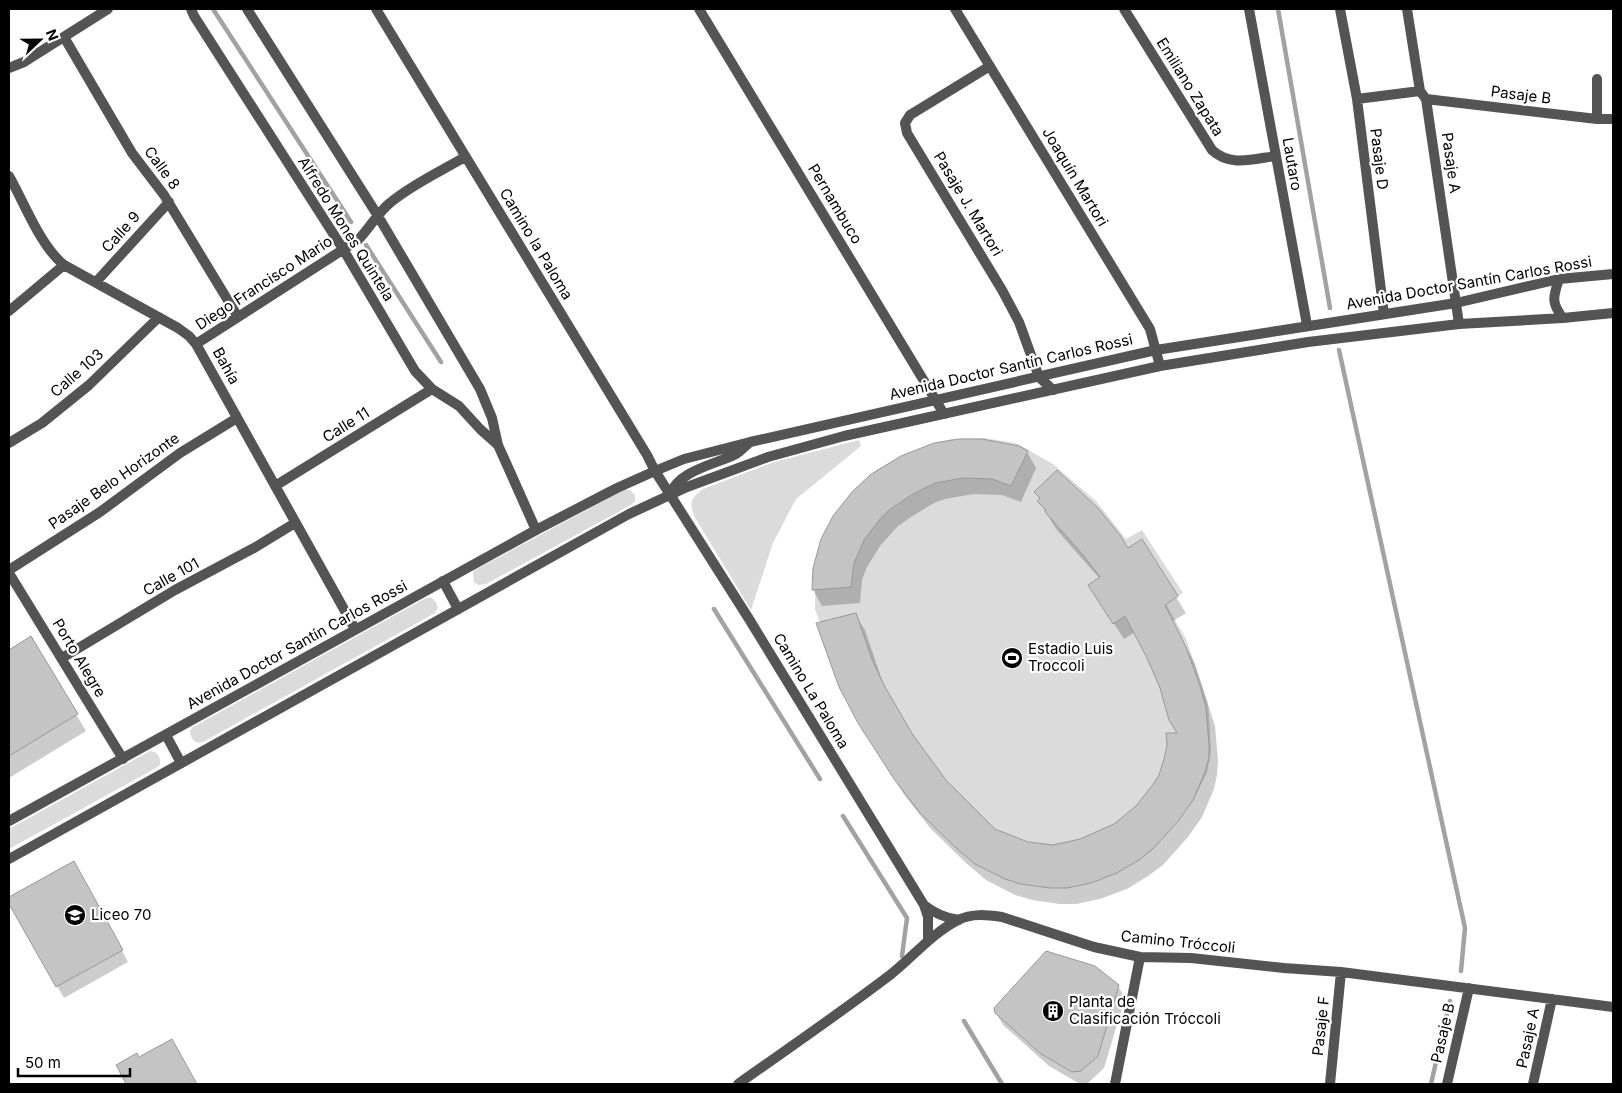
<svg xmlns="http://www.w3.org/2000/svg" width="1622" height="1093" viewBox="0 0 1622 1093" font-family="Inter,sans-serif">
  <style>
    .green { fill: #dbdbdb }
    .shadow { fill: #0003 }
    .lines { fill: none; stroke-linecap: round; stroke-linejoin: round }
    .stream { stroke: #a2a2a2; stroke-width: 4.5 }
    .building { fill: #c4c4c4; stroke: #989898 }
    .minor { stroke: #545454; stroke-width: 10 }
    .tertiary { stroke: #545454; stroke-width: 10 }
    .labels { text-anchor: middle; stroke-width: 4.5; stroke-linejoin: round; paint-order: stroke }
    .street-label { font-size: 15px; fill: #000; stroke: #fff }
    .poi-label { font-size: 15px; fill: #000; stroke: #fff; text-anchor: start }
  </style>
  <rect width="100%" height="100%" fill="#fff"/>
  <path class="green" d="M 984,438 L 1016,443 L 1053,464 L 1096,501 L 1126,539 L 1142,530 L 1183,593 L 1166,604 L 1186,639 L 1208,703 L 1210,730 L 1211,751 L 1207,773 L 1194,799 L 1180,818 L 1043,884 L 843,687 L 815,609 L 816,560 L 854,491 L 876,470 L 907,453 L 951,439 Z
    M 859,440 L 861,446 L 796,499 L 773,543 L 751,610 L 694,516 C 689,502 691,498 703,489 L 774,462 Z
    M 624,490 L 630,490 L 635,495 L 635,501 L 631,505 L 486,584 L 478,585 L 474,582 L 473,573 L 475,570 Z
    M 430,597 C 435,600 437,603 438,608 L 435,613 L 203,742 C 195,745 190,738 190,731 L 193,727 L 426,598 Z
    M 150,751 C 158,752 161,758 160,765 L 156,768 L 9,849 L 9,829 Z"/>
  <path class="shadow" d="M 1027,452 L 1036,468 L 1021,502 L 1002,495 L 973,494 L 945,499 L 934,503 L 911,517 L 898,526 L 880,546 L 867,567 L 862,580 L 860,603 L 822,606 L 813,590 L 817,554 L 834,517 Z
    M 1036,492 L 1127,549 L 1141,541 L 1186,613 L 1173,621 L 1195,664 L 1215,726 L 1218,761 L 1217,775 L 1214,789 L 1202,817 L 1188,837 L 1163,865 L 1148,876 L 1127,889 L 1100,899 L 1076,904 L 1060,904 L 1032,900 L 1015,895 L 986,880 L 966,863 L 931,829 L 905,796 L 869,739 L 855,614 L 865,630 L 882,680 L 892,702 L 912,735 L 946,781 L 995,830 L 1022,842 L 1043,846 L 1070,843 L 1098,834 L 1122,820 L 1145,797 L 1160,776 L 1178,734 L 1149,659 L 1135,632 L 1124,639 L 1099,601 L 1100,579 L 1056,529 L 1039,501 L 1040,500 Z
    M 31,638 L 86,731 L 9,778 L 9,652 Z
    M 74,863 L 128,962 L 64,998 L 9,902 L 9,899 Z
    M 1118,986 L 1125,998 L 1104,1068 L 1088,1083 L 1080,1084 L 1049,1066 L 1003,1025 L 996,1013 Z
    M 180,1056 L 196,1084 L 128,1084 L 117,1065 L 138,1059 Z"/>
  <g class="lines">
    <path class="stream" d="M 213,9 L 351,222
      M 1278,9 L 1330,308
      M 366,245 L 441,362
      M 1339,350 L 1465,928 L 1461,971
      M 714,609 L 820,779
      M 843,816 L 907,918 L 902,956
      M 964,1021 L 1002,1084
      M 1431,1084 L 1450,1001"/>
  </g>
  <path class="building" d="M 959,439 L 982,439 L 1019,446 L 1028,451 L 1011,486 L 992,479 L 963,478 L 935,483 L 913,494 L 889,510 L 880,519 L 864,540 L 854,563 L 851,587 L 812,590 L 813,568 L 821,539 L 833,516 L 852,492 L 870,475 L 901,456 L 934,443 Z
    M 1057,470 L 1098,508 L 1120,535 L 1128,548 L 1142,539 L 1178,596 L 1165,605 L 1186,647 L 1200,686 L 1206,708 L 1209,744 L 1209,758 L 1205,772 L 1193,800 L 1179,820 L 1154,848 L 1139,860 L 1117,873 L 1091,883 L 1067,888 L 1050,888 L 1021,884 L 1005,879 L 975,864 L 955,847 L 920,813 L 894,779 L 858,723 L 839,687 L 816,623 L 856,613 L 873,662 L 885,687 L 913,735 L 946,780 L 995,829 L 1028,842 L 1053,845 L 1080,839 L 1114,824 L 1136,806 L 1154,783 L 1159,775 L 1164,759 L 1167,745 L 1166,733 L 1177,733 L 1169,720 L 1160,688 L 1148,660 L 1125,616 L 1113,624 L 1088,585 L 1100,577 L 1083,555 L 1045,512 L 1046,510 L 1037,501 L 1040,498 L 1034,492 Z
    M 31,636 L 78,714 L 9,756 L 9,650 Z
    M 74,861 L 123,950 L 56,987 L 9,904 L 9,897 Z
    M 1046,951 L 1095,966 L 1119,985 L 1098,1056 L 1081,1071 L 1072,1072 L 1041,1054 L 995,1013 L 994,1008 Z
    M 172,1039 L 197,1084 L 126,1084 L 116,1065 L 137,1053 L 139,1057 Z"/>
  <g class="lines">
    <path class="minor" d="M 191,9 L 194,16 L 343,249 L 415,371 L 432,389 L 459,406 L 480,429 L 498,445 L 536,530
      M 247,9 L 378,216 L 480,389 L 492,418 L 498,445
      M 376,9 L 647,455 L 655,471 L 749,619 L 924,905 L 928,917 L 928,941
      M 699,9 L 944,414
      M 955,9 L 1150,329 L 1160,366
      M 1124,9 L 1212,150 C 1230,167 1253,159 1275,156
      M 1249,9 L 1307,325
      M 1340,9 L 1357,99 L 1384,314
      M 1407,9 L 1420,91 L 1426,99 L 1459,324
      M 64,37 L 132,153 L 164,195 L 238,317
      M 990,66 L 910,115 L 905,123 L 907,133 L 1002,290 L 1019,322 L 1039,377 L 1053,390
      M 9,68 L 24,62 L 108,9
      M 1357,99 L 1420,91
      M 1426,99 L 1597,119 L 1613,119
      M 1597,119 L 1597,79
      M 9,176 C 24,202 40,246 64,265 L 178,328 L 189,336 L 196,344 L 355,629
      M 96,282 L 169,202
      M 9,311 L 64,265
      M 196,344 L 358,240 C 370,228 378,212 391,202 C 413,184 441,171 465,157
      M 9,443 L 42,423 L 89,385 L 159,317
      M 275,486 L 432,389
      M 9,570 L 100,512 L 180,453 L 237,418
      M 9,573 L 123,759
      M 443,581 L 458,609
      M 62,658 L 175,590 L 254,548 L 295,523
      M 166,735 L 181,763
      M 924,905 C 935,914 945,918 959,920
      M 738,1084 C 789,1048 840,1013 890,975 C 913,957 931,934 958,920 C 972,913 987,915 1002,917 L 1094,947 L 1140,957 L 1191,958 L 1284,968 L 1341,972 L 1613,1007
      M 1115,1084 L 1140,957
      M 1330,1084 L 1341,972
      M 1447,1084 L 1469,988
      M 1533,1084 L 1552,999"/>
    <path class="tertiary" d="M 1559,279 C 1553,297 1551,303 1563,318
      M 670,494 C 680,470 714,465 736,454 C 740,452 744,447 748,444
      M 9,821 L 536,530 L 617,488 L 655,471 L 684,459 L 750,442 L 1156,350 L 1456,303 L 1559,279 L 1613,274
      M 9,859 L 629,514 L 687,487 L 768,457 L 844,436 L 1160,366 L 1308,342 L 1459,324 L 1563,318 L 1613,313"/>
  </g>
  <defs>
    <g id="stadium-disc" transform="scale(1.125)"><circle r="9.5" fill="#000" stroke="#fff"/><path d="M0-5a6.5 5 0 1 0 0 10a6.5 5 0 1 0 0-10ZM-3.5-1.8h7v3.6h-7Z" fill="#fff"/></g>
    <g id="school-disc" transform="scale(1.125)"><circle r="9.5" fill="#000" stroke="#fff"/><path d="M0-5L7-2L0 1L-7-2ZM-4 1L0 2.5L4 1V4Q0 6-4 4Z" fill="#fff"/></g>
    <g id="building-disc" transform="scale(1.125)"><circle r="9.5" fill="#000" stroke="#fff"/><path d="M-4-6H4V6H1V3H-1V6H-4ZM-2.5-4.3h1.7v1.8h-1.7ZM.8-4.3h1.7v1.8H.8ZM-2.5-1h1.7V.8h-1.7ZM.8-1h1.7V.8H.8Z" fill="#fff"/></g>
  </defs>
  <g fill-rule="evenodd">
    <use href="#stadium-disc" x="1012" y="658"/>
    <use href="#school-disc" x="75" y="915"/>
    <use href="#building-disc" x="1053" y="1011"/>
  </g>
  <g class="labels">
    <g class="street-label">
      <text transform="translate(1190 87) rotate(58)" y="5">Emiliano Zapata</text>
      <text transform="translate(1521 95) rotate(7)" y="5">Pasaje B</text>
      <text transform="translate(1379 159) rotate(83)" y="5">Pasaje D</text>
      <text transform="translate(1451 163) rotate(82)" y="5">Pasaje A</text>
      <text transform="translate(1292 164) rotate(80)" y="5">Lautaro</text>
      <text transform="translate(162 168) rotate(54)" y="5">Calle 8</text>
      <text transform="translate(1075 177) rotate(59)" y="5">Joaquín Martori</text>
      <text transform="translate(835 204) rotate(59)" y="5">Pernambuco</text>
      <text transform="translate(968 204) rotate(59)" y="5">Pasaje J. Martori</text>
      <text transform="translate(346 229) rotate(58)" y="5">Alfredo Mones Quintela</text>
      <text transform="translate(121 232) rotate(-48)" y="5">Calle 9</text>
      <text transform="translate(536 244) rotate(59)" y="5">Camino la Paloma</text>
      <text transform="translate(264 283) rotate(-33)" y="5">Diego Francisco Mario</text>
      <text transform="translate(1469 283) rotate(-10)" y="5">Avenida Doctor Santín Carlos Rossi</text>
      <text transform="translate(226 366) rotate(61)" y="5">Bahía</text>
      <text transform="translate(1011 367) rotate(-13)" y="5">Avenida Doctor Santín Carlos Rossi</text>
      <text transform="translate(77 373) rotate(-41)" y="5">Calle 103</text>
      <text transform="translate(346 425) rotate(-32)" y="5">Calle 11</text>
      <text transform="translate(114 481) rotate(-35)" y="5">Pasaje Belo Horizonte</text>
      <text transform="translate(171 577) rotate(-29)" y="5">Calle 101</text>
      <text transform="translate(297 645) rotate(-29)" y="5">Avenida Doctor Santín Carlos Rossi</text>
      <text transform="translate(79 658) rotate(59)" y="5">Porto Alegre</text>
      <text transform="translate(811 691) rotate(59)" y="5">Camino La Paloma</text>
      <text transform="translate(1178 942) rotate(6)" y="5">Camino Tróccoli</text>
      <text transform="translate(1321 1026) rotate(-84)" y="5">Pasaje F</text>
      <text transform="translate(1443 1033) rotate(-77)" y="5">Pasaje B</text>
      <text transform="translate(1528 1038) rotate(-78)" y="5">Pasaje A</text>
    </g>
    <g class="poi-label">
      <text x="1028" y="654">Estadio Luis<tspan x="1028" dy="17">Troccoli</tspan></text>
      <text x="91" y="920">Liceo 70</text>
      <text x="1069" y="1007">Planta de<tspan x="1069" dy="17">Clasificación Tróccoli</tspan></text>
    </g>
  </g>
  <rect width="1622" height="1093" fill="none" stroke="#000000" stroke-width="20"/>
  <g transform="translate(40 40) rotate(68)" stroke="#ffffff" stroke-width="4" paint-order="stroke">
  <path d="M0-4L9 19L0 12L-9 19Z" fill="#000000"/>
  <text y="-8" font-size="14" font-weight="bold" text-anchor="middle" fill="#000000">N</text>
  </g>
  <path d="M18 1068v8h112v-8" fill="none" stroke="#000000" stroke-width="2.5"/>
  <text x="25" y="1068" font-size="15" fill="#000000" stroke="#ffffff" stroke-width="4" paint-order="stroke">50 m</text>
</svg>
